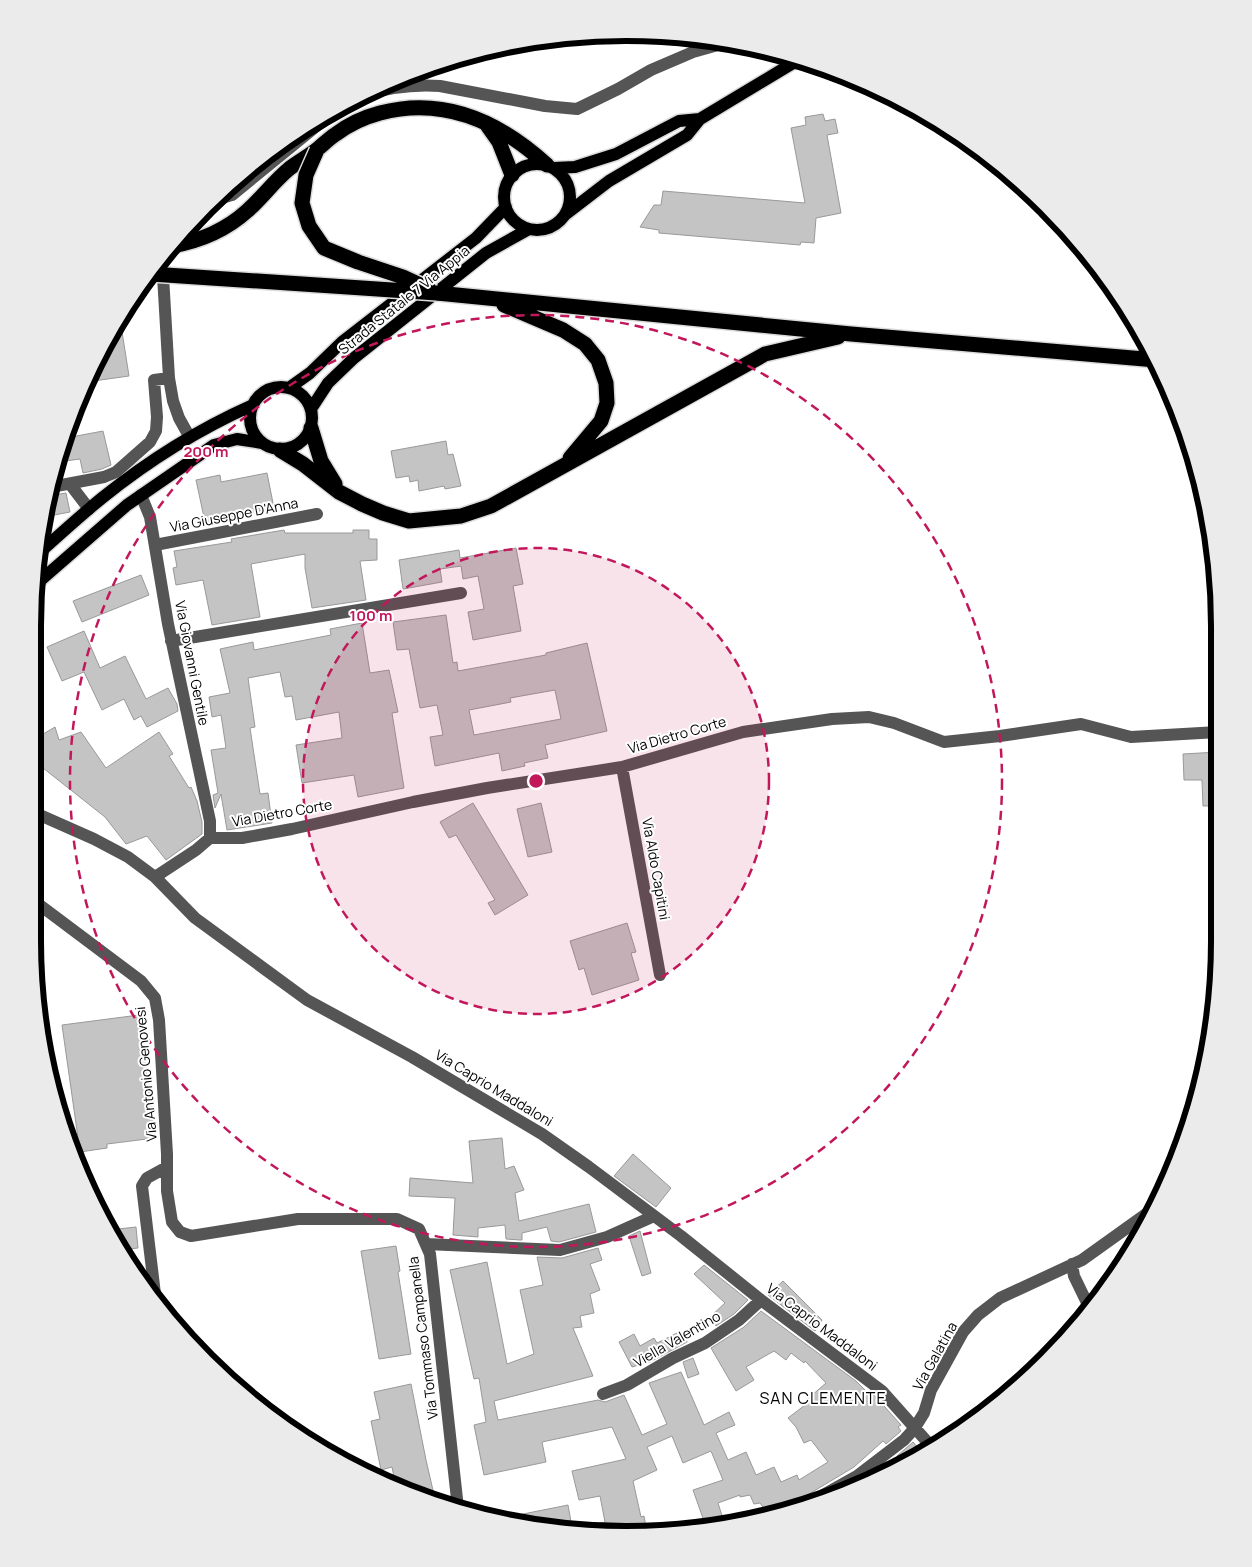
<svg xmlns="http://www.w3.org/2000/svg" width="1252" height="1567" viewBox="0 0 1252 1567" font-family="Manrope,sans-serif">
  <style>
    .building { fill: #c4c4c4; stroke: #999; fill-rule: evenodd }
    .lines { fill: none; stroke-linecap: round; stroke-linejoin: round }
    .major-casing { stroke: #dbdbdb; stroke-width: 15 }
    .highway-casing { stroke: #dbdbdb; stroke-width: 18 }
    .minor { stroke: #555; stroke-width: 12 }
    .major { stroke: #000; stroke-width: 12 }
    .highway { stroke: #000; stroke-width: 15 }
    .highway-bridge-casing { stroke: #dbdbdb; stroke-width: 18; stroke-linecap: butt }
    .highway-bridge { stroke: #000; stroke-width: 15 }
    .ring { fill: none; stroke: #c2185b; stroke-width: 2.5; stroke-dasharray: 9 6 }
    .labels { text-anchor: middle; stroke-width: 4; stroke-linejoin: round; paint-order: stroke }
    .street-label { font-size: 14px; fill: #000; stroke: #fff }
    .quarter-label { font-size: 16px; letter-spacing: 1px; fill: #000; stroke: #fff }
    .rim { fill: none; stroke: #000; stroke-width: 6 }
    .centre { fill: #c2185b; stroke: #fff; stroke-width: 2.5 }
    .ring-label { font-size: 15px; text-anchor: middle; font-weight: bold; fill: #c2185b; stroke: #fff; stroke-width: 4; stroke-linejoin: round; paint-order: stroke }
  </style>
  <rect width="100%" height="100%" fill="#fff"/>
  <path class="building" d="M 823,114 L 825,121 L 835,119 L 838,133 L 827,135 L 841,213 L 816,218 L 814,243 L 801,242 L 800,245 L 659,233 L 659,230 L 640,227 L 654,205 L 661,205 L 663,191 L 805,203 L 791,128 L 806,125 L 805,117 Z
    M 120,319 L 129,376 L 86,382 L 112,329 Z
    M 103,431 L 111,465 L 102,469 L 83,473 L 80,459 L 58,462 L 66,438 Z
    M 446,441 L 448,455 L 453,454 L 461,486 L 445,489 L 444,486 L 419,491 L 418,480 L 410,482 L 409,476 L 396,478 L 391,451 Z
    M 267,473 L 274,508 L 205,522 L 196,480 L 220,475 L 221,482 Z
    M 66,493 L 70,512 L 49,516 L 49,513 L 43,514 L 48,496 Z
    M 284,530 L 285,533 L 353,533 L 353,530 L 369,530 L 369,539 L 377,539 L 377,560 L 360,561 L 366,600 L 312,608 L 305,568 L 305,554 L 251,564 L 260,617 L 212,625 L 203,580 L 176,585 L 173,568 L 177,567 L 174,551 L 232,542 L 231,539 Z
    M 516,548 L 523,584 L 513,586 L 521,631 L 473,640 L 468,612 L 484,609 L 478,576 L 463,579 L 461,566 L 440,569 L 442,582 L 403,589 L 399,560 L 459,550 L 460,558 Z
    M 141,575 L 149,595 L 82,622 L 73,601 Z
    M 446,615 L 453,663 L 457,662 L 458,671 L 546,655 L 546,653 L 587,643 L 607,731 L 545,745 L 548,758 L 524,763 L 525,766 L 502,771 L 499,753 L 435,766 L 430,737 L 443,735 L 437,705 L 420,708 L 409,649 L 397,650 L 393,622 ZM 555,690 L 561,719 L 474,735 L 469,710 L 511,702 L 510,698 Z
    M 362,623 L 370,673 L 389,670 L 398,712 L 392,713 L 404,788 L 358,797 L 354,775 L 302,783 L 296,745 L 342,738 L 339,712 L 296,720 L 292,696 L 285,697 L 280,672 L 248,678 L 255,727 L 250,728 L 260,794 L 268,793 L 272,823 L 227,830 L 221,794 L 215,808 L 213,795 L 218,793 L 211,750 L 226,748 L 221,715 L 212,717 L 209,697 L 230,693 L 220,649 L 253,642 L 254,650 L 331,635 L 330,629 Z
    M 84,631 L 100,668 L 125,656 L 146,699 L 168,688 L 177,704 L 178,711 L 147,727 L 141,716 L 134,720 L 124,699 L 102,710 L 84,672 L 62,681 L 47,647 Z
    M 55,727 L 59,740 L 81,732 L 106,768 L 159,732 L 173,754 L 169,756 L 189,788 L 191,787 L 197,801 L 202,822 L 202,834 L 166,860 L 147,836 L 126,844 L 105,817 L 43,768 L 33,775 L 33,740 Z
    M 1218,752 L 1218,806 L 1203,806 L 1202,780 L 1184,780 L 1183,754 Z
    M 473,803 L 528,895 L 495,915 L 488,903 L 495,900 L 456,835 L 449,838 L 440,822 Z
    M 541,803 L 552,852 L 528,857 L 517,809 Z
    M 627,923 L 636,952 L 631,953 L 639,980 L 592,995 L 584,968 L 579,970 L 570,941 Z
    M 139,1015 L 155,1138 L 107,1144 L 107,1148 L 80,1152 L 62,1025 Z
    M 502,1138 L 505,1169 L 514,1166 L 524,1190 L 515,1193 L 519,1221 L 589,1204 L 596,1232 L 559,1242 L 551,1241 L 547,1227 L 522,1233 L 522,1240 L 520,1240 L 506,1239 L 505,1225 L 478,1228 L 478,1237 L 453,1235 L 455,1198 L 409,1196 L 410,1178 L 473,1183 L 469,1141 Z
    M 633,1154 L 671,1188 L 656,1207 L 614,1176 Z
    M 136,1227 L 138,1248 L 121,1250 L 112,1238 L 109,1230 Z
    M 640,1231 L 651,1273 L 642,1276 L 629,1236 Z
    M 396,1246 L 400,1271 L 398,1272 L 411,1354 L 379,1359 L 361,1251 Z
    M 598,1248 L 602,1260 L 590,1264 L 600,1290 L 590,1294 L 594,1313 L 580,1316 L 582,1327 L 573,1328 L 593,1376 L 494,1401 L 498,1420 L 598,1400 L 605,1402 L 624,1395 L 642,1435 L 667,1424 L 649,1383 L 681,1372 L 704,1425 L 729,1412 L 735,1425 L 716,1433 L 728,1460 L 746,1452 L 756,1475 L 774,1467 L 781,1482 L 797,1475 L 799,1480 L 828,1462 L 811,1440 L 804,1443 L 796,1427 L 788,1418 L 805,1405 L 803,1403 L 826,1383 L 805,1361 L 804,1363 L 791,1353 L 786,1360 L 774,1351 L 746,1367 L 754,1380 L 736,1391 L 711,1348 L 744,1327 L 761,1311 L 856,1381 L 867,1392 L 869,1391 L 876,1397 L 901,1425 L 898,1427 L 901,1431 L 886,1444 L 883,1441 L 854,1467 L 794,1503 L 768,1514 L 760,1503 L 754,1504 L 750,1495 L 740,1497 L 740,1495 L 718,1503 L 724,1522 L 705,1524 L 693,1490 L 723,1480 L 711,1451 L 683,1463 L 672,1436 L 647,1447 L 657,1470 L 633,1481 L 641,1517 L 644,1516 L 647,1532 L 626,1534 L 583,1529 L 605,1522 L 600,1496 L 579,1500 L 572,1471 L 626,1459 L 612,1427 L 542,1442 L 546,1462 L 484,1475 L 474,1425 L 486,1422 L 479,1378 L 474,1379 L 450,1270 L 487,1262 L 507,1364 L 534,1354 L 520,1290 L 543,1285 L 537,1257 L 562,1258 Z
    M 704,1265 L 748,1300 L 734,1314 L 716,1326 L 710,1317 L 725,1303 L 694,1274 Z
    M 783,1281 L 822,1320 L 815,1331 L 768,1295 Z
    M 679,1332 L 684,1342 L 687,1341 L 687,1342 L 650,1362 L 632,1367 L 619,1342 L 634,1334 L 640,1346 L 654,1338 L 657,1343 Z
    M 693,1358 L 699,1374 L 688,1378 L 683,1362 Z
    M 411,1384 L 426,1460 L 435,1499 L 395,1482 L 392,1467 L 381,1470 L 371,1421 L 380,1419 L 374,1392 Z
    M 913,1442 L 921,1451 L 904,1463 L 897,1456 Z
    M 568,1505 L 572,1527 L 508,1519 L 508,1517 Z"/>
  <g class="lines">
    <g class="major-casing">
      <path id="major" d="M504 197a33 33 0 1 1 66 0a33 33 0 1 1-66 0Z
        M 554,168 L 575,167 L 616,154 L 679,121 L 700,119
        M 566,214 L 609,181 L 687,135 L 700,119 L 798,60
        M250 418a31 31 0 1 1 62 0a31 31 0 1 1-62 0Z
        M 289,388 L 310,373 L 342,342 L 476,238 L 506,207
        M 311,409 L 328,383 L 354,358 L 486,253 L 529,229
        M 38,554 C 59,535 80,516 102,498 C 148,461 199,429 253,405
        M 34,586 L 127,505 L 214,445 L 237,439 L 262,443"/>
    </g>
    <g class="highway-casing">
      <path id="highway" d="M 487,125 L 499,142 L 512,175
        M 172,246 C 200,241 226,230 247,211 C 262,198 274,181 290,168 C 298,162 307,157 315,151 C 322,146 328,139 336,134 C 348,125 365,117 380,113 C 444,96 500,122 547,165
        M 437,293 L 851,334 L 1156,360
        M 504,305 L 563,330 L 585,344 L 598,360 L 606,383 L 607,403 L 601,421 L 570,458
        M 311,428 L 321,461 L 335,484
        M 280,450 L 303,464 L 339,492 L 362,504 L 383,513 L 409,521 L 461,516 L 491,506 L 765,354 L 838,337"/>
    </g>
    <path class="minor" d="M 360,96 C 386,88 413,84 440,86 L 545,106 L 577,109 L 618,89 L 651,70 L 693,52 L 725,43
      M 218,199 L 232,195 L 330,115
      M 162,259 L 169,378 L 173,401 L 179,418 L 189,436
      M 70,484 L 89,509
      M 51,487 L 104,477 L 116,472 L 150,442 L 156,431 L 157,417 L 154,380 L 169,378
      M 141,495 L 150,517 L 168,624 L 210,821 L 210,838
      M 155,545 L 317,514
      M 171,641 L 461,593
      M 622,767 L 660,975
      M 33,812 L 94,839 L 128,857 L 155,877 L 195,918 L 307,1000 L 412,1057 L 542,1134 L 589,1167 L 681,1236 L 761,1300 L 882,1391 L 930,1445
      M 155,877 L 196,850 L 210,838 L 242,838 L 292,829 L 413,802 L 487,788 L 622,767 L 743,732 L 832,719 L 869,717 L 894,723 L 944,742 L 1000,736 L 1081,724 L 1131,737 L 1218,732
      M 33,900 L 141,981 L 155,998 L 159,1020 L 167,1154 L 167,1191 L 172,1222 L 180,1232 L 191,1236 L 298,1219 L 397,1219 L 419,1229 L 430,1254 L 458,1508
      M 426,1244 L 560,1250 L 607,1237 L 654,1216
      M 1072,1264 L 1074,1276 L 1090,1309
      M 155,1294 L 142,1186 L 147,1178 L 167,1167
      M 603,1394 L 627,1385 L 673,1358 L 705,1343 L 739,1320 L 761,1300
      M 807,1504 L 857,1476 L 904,1440 L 914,1429 L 924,1413 L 931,1390 L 963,1332 L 978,1315 L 1000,1298 L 1082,1260 L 1156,1207"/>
    <use href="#major" class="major"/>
    <use href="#highway" class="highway"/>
    <g class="highway-bridge-casing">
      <path id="highway-bridge" d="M 317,150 L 306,175 L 302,203 L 309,226 L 324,248 L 358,262 L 403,277 L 429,289
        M 151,274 L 437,293"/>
    </g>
    <use href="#highway-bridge" class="highway-bridge"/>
  </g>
  <circle cx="536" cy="781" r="233" fill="#c2185b" fill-opacity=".12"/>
  <g class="ring">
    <circle cx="536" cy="781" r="233"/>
    <circle cx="536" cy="781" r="466"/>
  </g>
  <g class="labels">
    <g class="street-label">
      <text transform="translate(404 300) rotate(-39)" y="5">Strada Statale 7 Via Appia</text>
      <text transform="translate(234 515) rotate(-11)" y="5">Via Giuseppe D'Anna</text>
      <text transform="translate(192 663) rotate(79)" y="5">Via Giovanni Gentile</text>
      <text transform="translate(677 735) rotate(-16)" y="5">Via Dietro Corte</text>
      <text transform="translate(282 813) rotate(-10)" y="5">Via Dietro Corte</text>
      <text transform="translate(656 869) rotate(80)" y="5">Via Aldo Capitini</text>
      <text transform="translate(146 1074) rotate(-95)" y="5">Via Antonio Genovesi</text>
      <text transform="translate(494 1088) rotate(31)" y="5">Via Caprio Maddaloni</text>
      <text transform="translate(822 1327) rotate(37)" y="5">Via Caprio Maddaloni</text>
      <text transform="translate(423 1338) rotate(-97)" y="5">Via Tommaso Campanella</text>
      <text transform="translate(677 1339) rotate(-30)" y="5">Viella Valentino</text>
      <text transform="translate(935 1356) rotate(-61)" y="5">Via Galatina</text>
    </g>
    <g class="quarter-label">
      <text x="823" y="1404">SAN CLEMENTE</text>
    </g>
  </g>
  <path d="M0 0H1252V1567H0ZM626 41H626A585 585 0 0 1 1211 626V941A585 585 0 0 1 626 1526H626A585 585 0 0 1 41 941V626A585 585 0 0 1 626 41Z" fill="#ebebeb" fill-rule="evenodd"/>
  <path class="rim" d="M626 41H626A585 585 0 0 1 1211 626V941A585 585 0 0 1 626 1526H626A585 585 0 0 1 41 941V626A585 585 0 0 1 626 41Z"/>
  <circle cx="536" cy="781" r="8" class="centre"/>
  <g class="ring-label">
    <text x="206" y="457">200 m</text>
    <text x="371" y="621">100 m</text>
  </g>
</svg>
